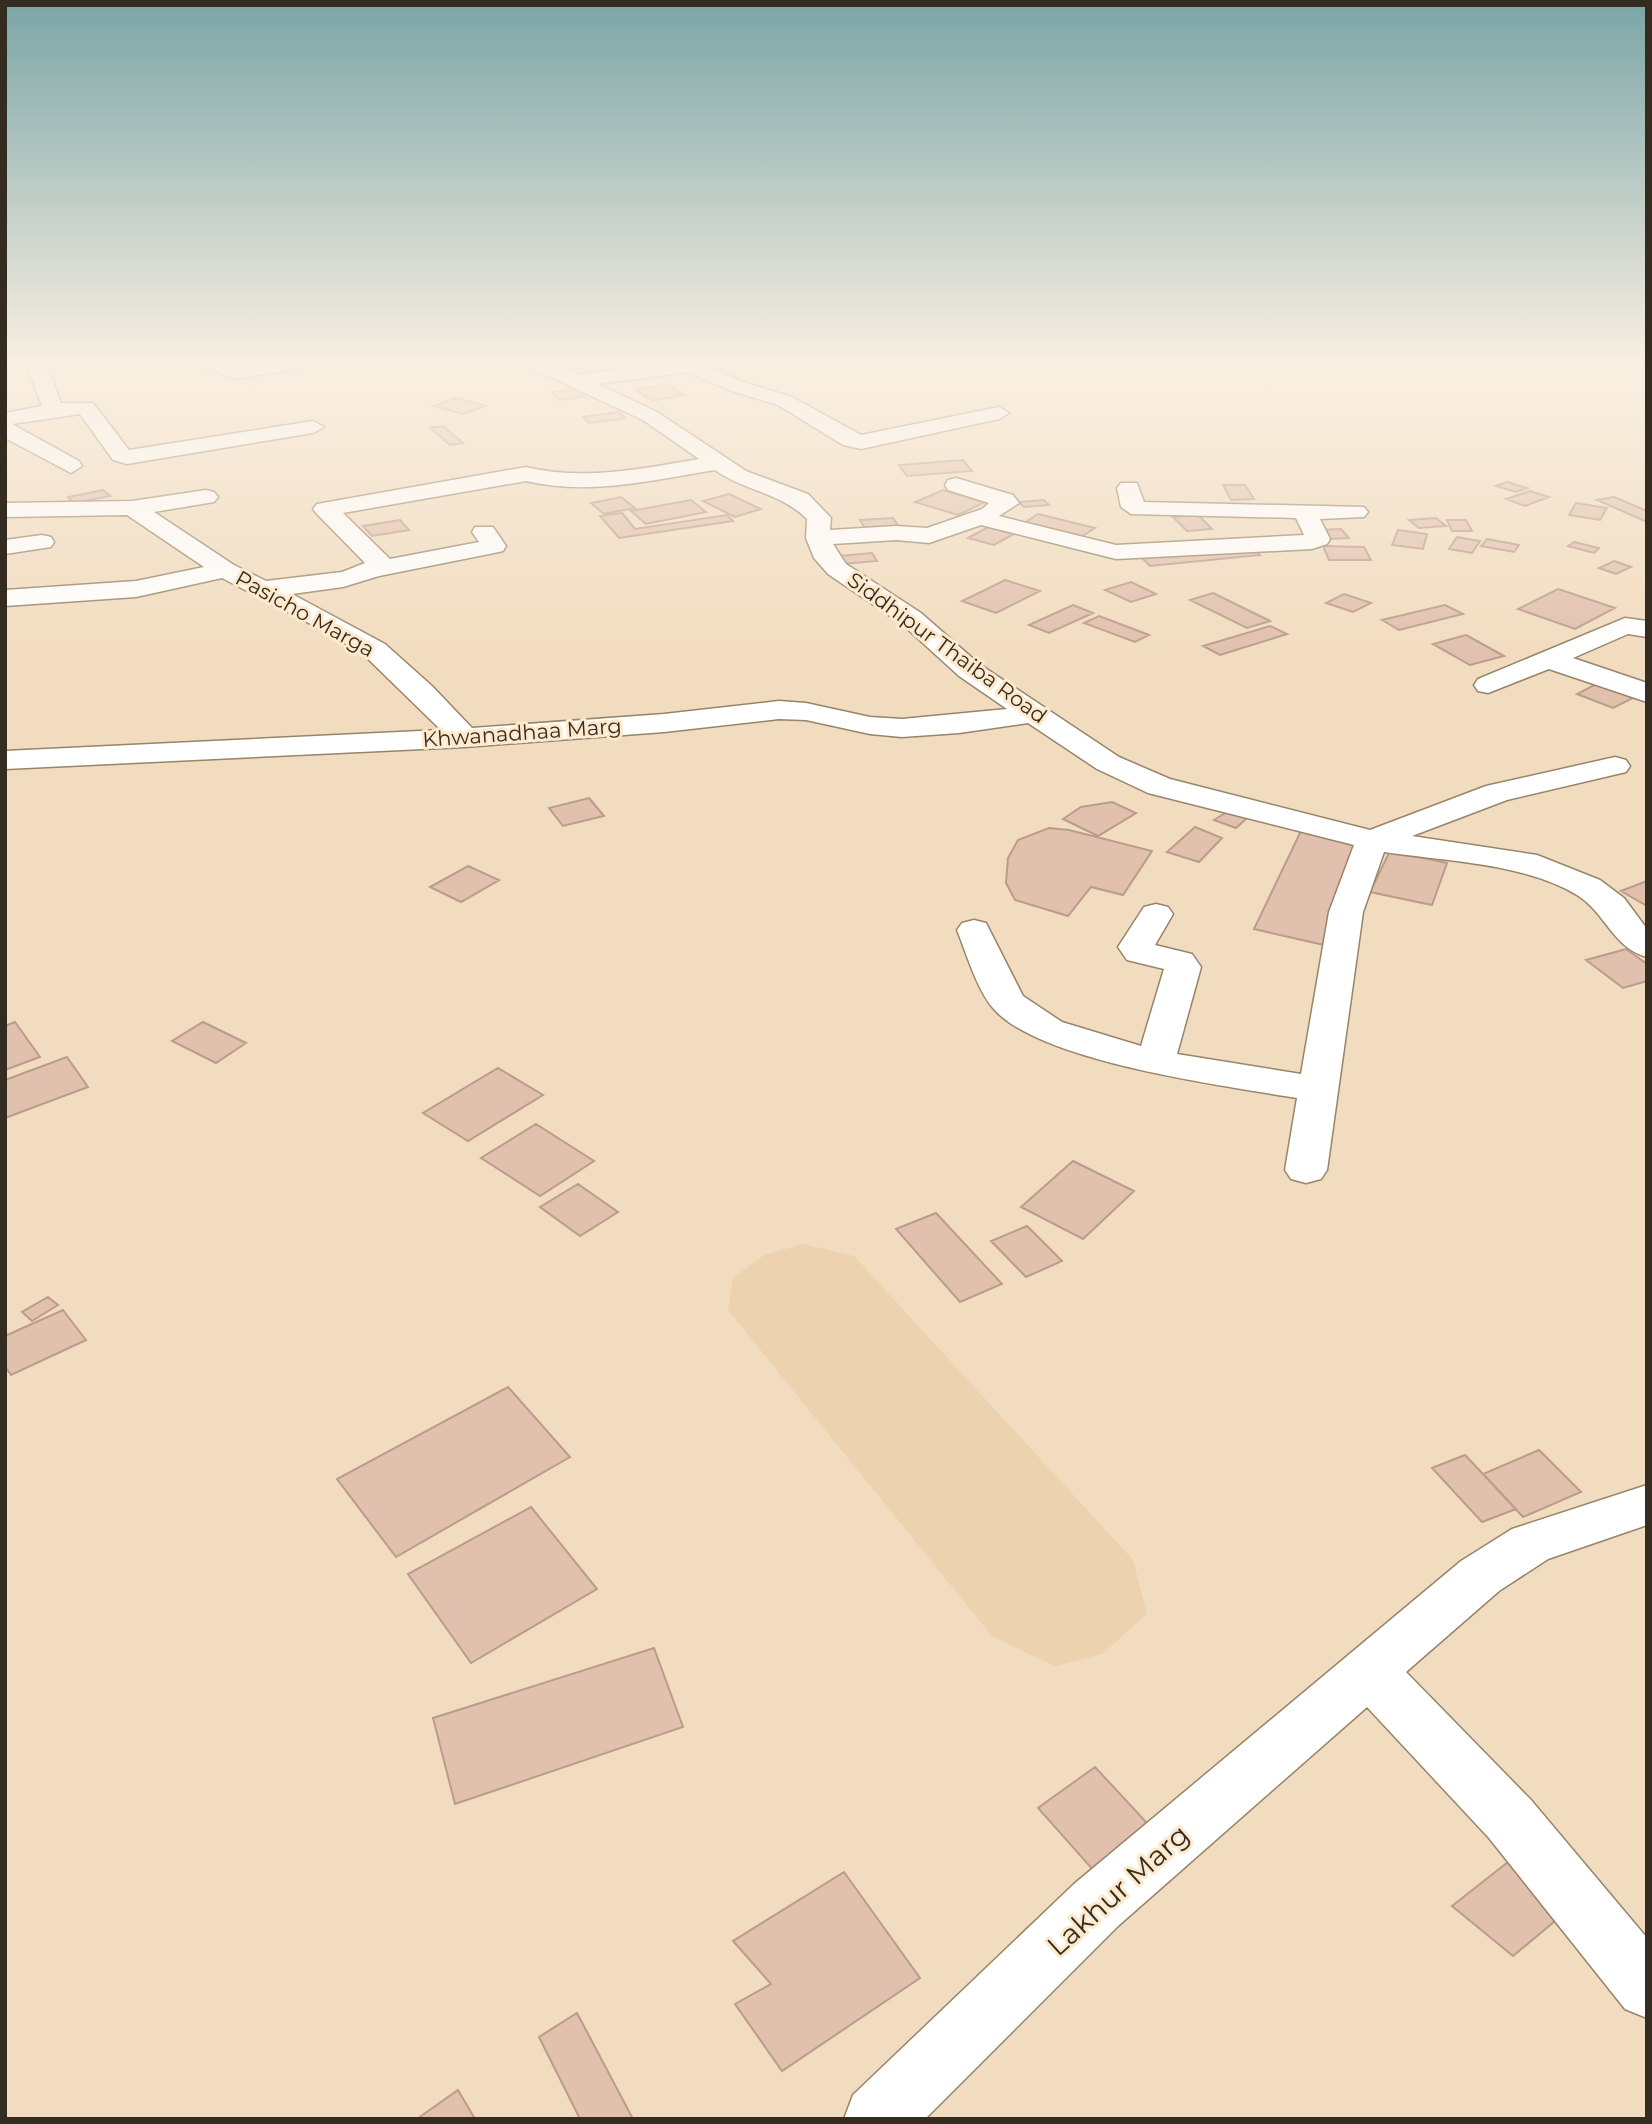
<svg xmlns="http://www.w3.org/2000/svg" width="1652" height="2124" viewBox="0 0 1652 2124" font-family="Montserrat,sans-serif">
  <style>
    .built { fill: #ecd2ae }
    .building { fill: #e1c0ae; stroke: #bb9c8a; stroke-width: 2 }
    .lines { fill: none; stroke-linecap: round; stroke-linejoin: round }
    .minor-casing { stroke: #978469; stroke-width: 3 }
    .minor { fill: #fff; fill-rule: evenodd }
    .labels { text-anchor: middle; stroke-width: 6; stroke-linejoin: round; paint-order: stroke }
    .far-street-label { font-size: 21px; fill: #342c21; stroke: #fee9cc }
    .near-street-label { font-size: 28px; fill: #342c21; stroke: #fee9cc }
  </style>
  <rect width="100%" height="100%" fill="#f1dcbf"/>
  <path class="built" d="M 803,1244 L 854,1256 L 1133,1560 L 1147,1614 L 1102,1654 L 1055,1666 L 992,1636 L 728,1310 L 733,1278 L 764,1255 Z"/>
  <path class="building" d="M 668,384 L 684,395 L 652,401 L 636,390 Z
    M 576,389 L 584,397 L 559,400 L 551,392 Z
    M 456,398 L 486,406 L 463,414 L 433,406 Z
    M 619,412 L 625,418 L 589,423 L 583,417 Z
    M 443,426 L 463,443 L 450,445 L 430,428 Z
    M 963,460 L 972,471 L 907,476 L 899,465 Z
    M 1507,482 L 1527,488 L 1516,492 L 1496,486 Z
    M 1223,485 L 1245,485 L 1254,499 L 1231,500 Z
    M 103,490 L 110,496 L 74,503 L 68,497 Z
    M 943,490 L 985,502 L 958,515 L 915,502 Z
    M 1530,491 L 1549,497 L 1525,506 L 1506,499 Z
    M 729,494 L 761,509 L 735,517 L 703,501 Z
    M 621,497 L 635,508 L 604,514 L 591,503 Z
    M 1614,497 L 1647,511 L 1647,522 L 1597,500 Z
    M 691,500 L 706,512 L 646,524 L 631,511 Z
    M 1044,500 L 1049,505 L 1024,507 L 1019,502 Z
    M 1576,503 L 1607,508 L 1600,520 L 1569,515 Z
    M 622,513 L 635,529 L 727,515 L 733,521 L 619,538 L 600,516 Z
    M 1038,514 L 1095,528 L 1081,537 L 1024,523 Z
    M 1198,515 L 1212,529 L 1187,531 L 1173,517 Z
    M 893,518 L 899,527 L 866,530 L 860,520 Z
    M 1436,518 L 1446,526 L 1419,528 L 1409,520 Z
    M 400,520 L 409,530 L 372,536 L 363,526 Z
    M 1447,520 L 1466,520 L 1472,531 L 1452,531 Z
    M 988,527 L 1014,534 L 994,545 L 968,538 Z
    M 1341,529 L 1349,538 L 1328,539 L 1321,530 Z
    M 1398,530 L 1427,534 L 1423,549 L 1392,545 Z
    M 1457,537 L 1480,541 L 1472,553 L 1449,549 Z
    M 1487,539 L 1519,545 L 1514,552 L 1481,546 Z
    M 1574,542 L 1599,548 L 1594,553 L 1568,546 Z
    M 1251,546 L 1260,555 L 1150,566 L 1141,557 Z
    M 1323,546 L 1364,547 L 1371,560 L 1329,560 Z
    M 872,553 L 877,561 L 842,564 L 838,556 Z
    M 1614,561 L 1631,567 L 1616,574 L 1599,568 Z
    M 1005,580 L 1040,591 L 996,613 L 962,601 Z
    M 1131,582 L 1156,594 L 1131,602 L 1105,590 Z
    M 1558,589 L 1615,608 L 1575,629 L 1518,609 Z
    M 1213,593 L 1270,621 L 1247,628 L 1190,600 Z
    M 1344,594 L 1371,603 L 1353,612 L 1326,603 Z
    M 1073,605 L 1093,613 L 1049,633 L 1029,625 Z
    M 1445,605 L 1463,614 L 1399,630 L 1382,620 Z
    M 1099,616 L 1149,635 L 1135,642 L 1084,623 Z
    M 1270,626 L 1287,634 L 1220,655 L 1203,646 Z
    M 1466,635 L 1504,656 L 1470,665 L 1433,644 Z
    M 1604,680 L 1643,693 L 1613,708 L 1577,694 Z
    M 589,798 L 604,816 L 563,826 L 549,808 Z
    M 1112,802 L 1136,813 L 1098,836 L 1063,819 L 1081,807 Z
    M 1227,812 L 1247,818 L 1236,828 L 1214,820 Z
    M 1195,827 L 1222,838 L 1199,862 L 1167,852 Z
    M 1049,828 L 1069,830 L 1152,851 L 1123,895 L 1091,887 L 1068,916 L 1015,900 L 1006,883 L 1008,858 L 1018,840 Z
    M 1301,831 L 1366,844 L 1324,945 L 1254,929 Z
    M 1390,851 L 1447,863 L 1432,905 L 1370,892 Z
    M 468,866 L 499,880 L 461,902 L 430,887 Z
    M 1647,881 L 1647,906 L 1621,891 Z
    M 1626,949 L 1647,964 L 1647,981 L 1623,988 L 1586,960 Z
    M 15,1022 L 40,1057 L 5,1070 L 5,1026 Z
    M 203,1022 L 246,1043 L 216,1063 L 172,1041 Z
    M 67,1057 L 88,1087 L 5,1118 L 5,1080 Z
    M 498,1068 L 543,1095 L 468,1141 L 423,1113 Z
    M 536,1124 L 594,1161 L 540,1196 L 481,1158 Z
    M 1073,1161 L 1134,1191 L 1083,1239 L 1021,1207 Z
    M 578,1184 L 618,1212 L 580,1236 L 540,1207 Z
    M 936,1213 L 1002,1284 L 960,1302 L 896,1229 Z
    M 1027,1226 L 1062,1261 L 1026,1277 L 991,1241 Z
    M 48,1297 L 58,1305 L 32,1321 L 22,1312 Z
    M 63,1310 L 86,1340 L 11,1375 L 5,1366 L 5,1336 Z
    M 508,1387 L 570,1457 L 396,1557 L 337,1479 Z
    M 1539,1450 L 1581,1492 L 1523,1517 L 1483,1474 Z
    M 1465,1455 L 1483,1474 L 1516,1509 L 1482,1522 L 1432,1468 Z
    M 531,1507 L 597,1589 L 471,1663 L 408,1574 Z
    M 654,1648 L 683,1727 L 455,1804 L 433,1718 Z
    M 1095,1767 L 1160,1837 L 1102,1880 L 1038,1808 Z
    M 1517,1855 L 1561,1916 L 1513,1956 L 1452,1906 Z
    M 844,1872 L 920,1978 L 782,2071 L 735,2004 L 771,1984 L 733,1941 Z
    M 577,2013 L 633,2119 L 580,2119 L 539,2037 Z
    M 458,2090 L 475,2119 L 417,2119 Z"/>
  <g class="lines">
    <g class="minor-casing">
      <path id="minor" d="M 29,359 L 49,359 L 46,363 L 61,403 L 93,403 L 129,450 L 313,421 L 324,427 L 313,433 L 127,464 L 113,460 L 80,414 L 12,424 L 79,461 L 82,466 L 71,473 L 5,438 L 5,413 L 42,406 L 26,363 Z
        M 193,359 L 219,359 L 237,367 L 284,359 L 323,360 L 313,366 L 235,379 L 196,363 Z
        M 517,359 L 543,359 L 578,375 L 690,360 L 743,382 L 792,397 L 861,435 L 999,407 L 1009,413 L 999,419 L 861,449 L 843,445 L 778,405 L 729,390 L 688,372 L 598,384 L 657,412 L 746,471 L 808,494 L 831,518 L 830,530 L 896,526 L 927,528 L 982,509 L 989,503 L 948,490 L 945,485 L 948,480 L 956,478 L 1013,495 L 1019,503 L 999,516 L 1116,545 L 1304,535 L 1296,518 L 1131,514 L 1121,507 L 1117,488 L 1121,483 L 1137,483 L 1144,502 L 1364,507 L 1368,512 L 1364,517 L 1320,519 L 1330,539 L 1327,544 L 1312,549 L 1116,559 L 981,525 L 929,543 L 896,540 L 833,544 L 846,564 L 921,613 L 979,664 L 1119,757 L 1170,779 L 1370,830 L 1486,786 L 1615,757 L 1626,760 L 1630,766 L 1626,772 L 1507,800 L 1412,836 L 1537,855 L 1600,880 L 1624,898 L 1647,929 L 1647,957 C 1613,948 1605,912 1577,895 C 1524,863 1444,861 1384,852 L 1363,912 L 1327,1170 L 1321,1179 L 1306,1183 L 1291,1179 L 1285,1170 L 1297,1098 C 1226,1086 1038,1062 993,1008 C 977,990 966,952 957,930 L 962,923 L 974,920 L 986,923 L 1023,996 L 1062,1022 L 1141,1046 L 1164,969 L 1127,960 L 1118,947 L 1144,907 L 1156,904 L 1168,907 L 1173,914 L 1155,945 L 1192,954 L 1201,967 L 1177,1054 L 1301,1074 L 1329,912 L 1354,845 L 1148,793 L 1097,769 L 1028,723 L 959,733 L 902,737 L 870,734 L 806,720 L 779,719 L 664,732 L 465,747 L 5,769 L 5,751 L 441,730 L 365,656 L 332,635 L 222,578 L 136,597 L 5,606 L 5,590 L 136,581 L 204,567 L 127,515 L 5,517 L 5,503 L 132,501 L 206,490 L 214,492 L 218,497 L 214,502 L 154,512 L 234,565 L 266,581 L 342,572 L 365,563 L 317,514 L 313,509 L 317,504 L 526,467 C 584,481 641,469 699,459 L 643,420 L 520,363 ZM 715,470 C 746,492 780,492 807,519 L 806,538 L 814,558 L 828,574 L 903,625 L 959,676 L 1007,709 L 902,719 L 870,717 L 806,703 L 779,701 L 664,714 L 472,728 L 432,686 L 385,644 L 292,594 L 343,587 L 379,576 L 494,553 L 503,551 L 506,546 L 493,527 L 475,527 L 472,532 L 479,542 L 390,559 L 343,513 L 526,481 C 589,496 652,480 715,470 Z
        M 42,535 L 51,537 L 54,542 L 51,547 L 5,554 L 5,540 Z
        M 1625,618 L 1647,621 L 1647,637 L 1628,634 L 1573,658 L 1647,683 L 1647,702 L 1549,669 L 1488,693 L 1478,691 L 1474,685 L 1478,679 Z
        M 1647,1485 L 1647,1525 L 1548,1559 L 1499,1591 L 1406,1672 L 1531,1800 L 1647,1938 L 1647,2018 L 1625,2009 L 1489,1838 L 1367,1707 L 1118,1926 L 925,2119 L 844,2119 L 853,2095 L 1074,1884 L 1461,1561 L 1512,1529 Z"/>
    </g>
    <use href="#minor" class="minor"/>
  </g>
  <linearGradient id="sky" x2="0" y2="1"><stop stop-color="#7aa5a6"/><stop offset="0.55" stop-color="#f9efe2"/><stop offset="1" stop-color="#f9efe2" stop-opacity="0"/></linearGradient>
  <rect width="1652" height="656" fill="url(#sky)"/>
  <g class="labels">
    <g class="far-street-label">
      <text transform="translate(305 614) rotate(29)" y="7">Pasicho Marga</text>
      <text transform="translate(947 648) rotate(36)" y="7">Siddhipur Thaiba Road</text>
      <text transform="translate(522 733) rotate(-4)" y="7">Khwanadhaa Marg</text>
    </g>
    <g class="near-street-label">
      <text transform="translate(1118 1890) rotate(-42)" y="10">Lakhur Marg</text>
    </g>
  </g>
  <rect width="1652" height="2124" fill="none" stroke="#342c21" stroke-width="14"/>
</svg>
